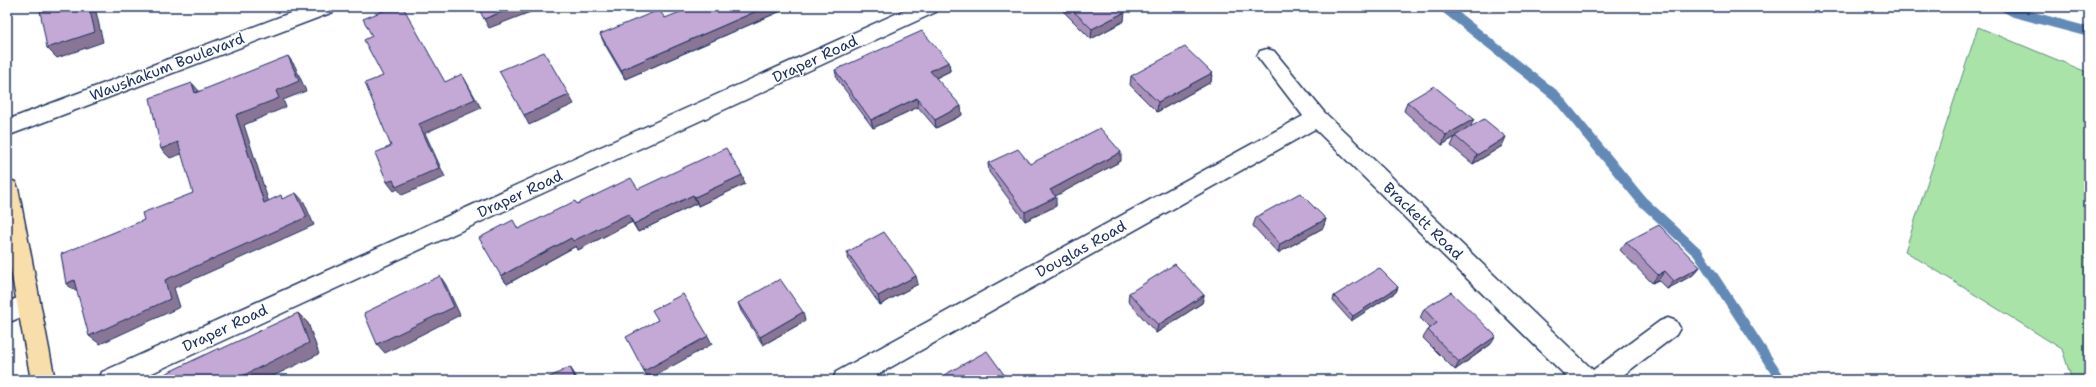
<svg xmlns="http://www.w3.org/2000/svg" width="2096" height="387" viewBox="0 0 2096 387" font-family="'Shantell Sans',sans-serif">
  <style>
    .green { fill: #aae3a7; stroke: #628982 }
    .lines { fill: none; stroke-linecap: round; stroke-linejoin: round }
    .stream { stroke: #648ab6; stroke-width: 10 }
    .minor-casing { stroke: #1b2f5e; stroke-width: 3 }
    .major-casing { stroke: #1b2f5e; stroke-width: 3 }
    .minor { fill: #fff; fill-rule: evenodd }
    .major { fill: #f8deab; fill-rule: evenodd }
    .wall { fill: #a991b9; stroke: #1b2f5e }
    .shaded-wall { fill: #897696; stroke: #1b2f5e }
    .building { fill: #c4a9d7; stroke: #1b2f5e }
    .labels { text-anchor: middle; stroke-width: 3; stroke-linejoin: round; paint-order: stroke }
    .street-label { font-size: 15px; fill: #1b2f5e; stroke: #fff }
  </style>
  <rect width="100%" height="100%" fill="#fff"/>
  <filter id="ink" filterUnits="userSpaceOnUse"><feTurbulence type="fractalNoise" baseFrequency=".025" numOctaves="2"/><feDisplacementMap in="SourceGraphic" scale="8" xChannelSelector="R" yChannelSelector="G"/><feConvolveMatrix kernelMatrix="1 2 1 2 8 2 1 2 1" color-interpolation-filters="sRGB"/></filter>
  <g filter="url(#ink)">
    <path class="green" d="M 1978,27 L 2089,73 L 2089,380 L 2072,380 L 2062,349 L 1905,251 Z"/>
    <g class="lines">
      <path class="stream" d="M 1444,7 L 1556,96 L 1642,201 L 1698,253 L 1781,380
        M 2005,7 L 2014,12 L 2089,32"/>
      <g class="minor-casing">
        <path id="minor" d="M 306,7 L 336,7 L 333,12 L 7,136 L 7,120 Z
          M 911,7 L 939,7 L 936,12 L 137,380 L 99,380 L 102,372 Z
          M 1267,49 L 1274,51 L 1324,112 L 1593,370 L 1660,321 L 1668,318 L 1676,321 L 1680,328 L 1676,335 L 1617,380 L 1570,380 L 1315,129 L 868,380 L 833,380 L 836,372 L 1303,116 L 1257,56 L 1260,51 Z
          M 28,294 L 36,297 L 40,304 L 36,311 L 7,323 L 7,302 Z"/>
      </g>
      <g class="major-casing">
        <path id="major" d="M 7,179 L 15,182 L 18,188 L 55,380 L 31,380 L 7,249 Z"/>
      </g>
      <use href="#minor" class="minor"/>
      <use href="#major" class="major"/>
    </g>
    <path class="wall" d="M 1059,7 L 1120,7 L 1124,21 L 1091,39 Z
      M 781,11 L 625,79 L 604,43 L 600,34 L 665,18 Z
      M 949,62 L 950,71 L 936,78 L 962,115 L 936,128 L 918,107 L 873,128 L 837,79 L 835,70 Z
      M 1212,73 L 1211,82 L 1157,112 L 1130,85 L 1131,76 Z
      M 1407,102 L 1470,128 L 1502,146 L 1473,164 L 1451,146 L 1455,137 L 1442,145 L 1404,111 Z
      M 1121,161 L 1055,196 L 1056,206 L 1025,221 L 989,172 L 988,163 L 1030,164 Z
      M 745,184 L 698,206 L 697,203 L 638,232 L 632,222 L 578,250 L 576,246 L 507,284 L 501,276 L 519,229 L 577,204 Z
      M 1256,217 L 1326,219 L 1323,228 L 1278,253 L 1253,226 Z
      M 1626,242 L 1700,267 L 1693,275 L 1667,289 L 1658,280 L 1652,283 L 1620,250 Z
      M 847,252 L 918,284 L 880,305 L 849,261 Z
      M 1398,287 L 1396,292 L 1351,321 L 1333,301 L 1334,296 Z
      M 1129,293 L 1204,295 L 1202,303 L 1156,333 L 1128,301 Z
      M 738,303 L 805,321 L 763,345 L 741,311 Z
      M 1424,309 L 1491,344 L 1455,370 L 1423,338 L 1428,330 L 1430,328 L 1420,318 Z"/>
    <path class="shaded-wall" d="M 89,7 L 95,7 L 103,42 L 57,58 L 47,48 Z
      M 514,7 L 531,7 L 533,11 L 489,28 L 484,19 Z
      M 766,7 L 780,7 L 781,11 L 625,79 L 621,70 Z
      M 1125,12 L 1124,21 L 1091,39 L 1092,29 Z
      M 288,56 L 295,66 L 306,91 L 283,100 L 286,107 L 244,125 L 272,212 L 264,203 L 236,115 Z
      M 949,62 L 950,71 L 931,80 L 930,71 Z
      M 1212,73 L 1211,82 L 1157,112 L 1158,102 Z
      M 462,74 L 481,108 L 425,133 L 445,177 L 402,195 L 398,189 L 394,191 L 387,182 L 419,124 Z
      M 192,83 L 200,92 L 195,93 Z
      M 569,95 L 574,104 L 529,125 L 524,115 Z
      M 917,98 L 918,107 L 873,128 L 871,120 Z
      M 961,106 L 962,115 L 936,128 L 935,120 Z
      M 1474,119 L 1470,128 L 1442,145 L 1446,135 Z
      M 1506,137 L 1502,146 L 1473,164 L 1477,155 Z
      M 178,142 L 187,152 L 170,158 L 161,149 Z
      M 1121,152 L 1121,161 L 1050,199 L 1050,190 Z
      M 742,175 L 745,184 L 698,206 L 695,197 Z
      M 296,193 L 304,202 L 314,225 L 174,288 L 180,307 L 100,344 L 89,336 L 165,280 Z
      M 693,195 L 697,203 L 638,232 L 634,224 Z
      M 1056,197 L 1056,206 L 1025,221 L 1025,212 Z
      M 628,214 L 632,222 L 578,250 L 576,246 L 507,284 L 501,276 L 571,238 Z
      M 1326,219 L 1323,228 L 1278,253 L 1280,244 Z
      M 1700,267 L 1693,275 L 1667,289 L 1674,281 Z
      M 1665,271 L 1658,280 L 1652,283 L 1658,275 Z
      M 440,276 L 446,285 L 460,315 L 385,353 L 377,344 Z
      M 916,276 L 918,284 L 880,305 L 878,296 Z
      M 74,280 L 85,289 L 77,292 L 66,284 Z
      M 1398,287 L 1396,292 L 1351,321 L 1353,316 Z
      M 1204,295 L 1202,303 L 1156,333 L 1158,325 Z
      M 803,312 L 805,321 L 763,345 L 760,337 Z
      M 298,313 L 308,323 L 319,354 L 265,380 L 234,380 Z
      M 708,336 L 712,344 L 649,379 L 644,371 Z
      M 1496,336 L 1491,344 L 1455,370 L 1459,362 Z
      M 570,367 L 575,375 L 578,380 L 576,380 Z"/>
    <path class="building" d="M 52,7 L 89,7 L 95,32 L 47,48 L 40,11 Z
      M 393,7 L 403,7 L 445,82 L 462,74 L 475,99 L 419,124 L 439,168 L 396,187 L 393,180 L 387,182 L 375,153 L 391,146 L 365,83 L 383,76 L 364,40 L 372,36 L 363,19 Z
      M 478,7 L 514,7 L 484,19 Z
      M 693,7 L 766,7 L 621,70 L 600,34 L 659,10 L 665,18 Z
      M 1069,7 L 1120,7 L 1125,12 L 1092,29 Z
      M 922,31 L 949,62 L 930,71 L 961,106 L 935,120 L 917,98 L 871,120 L 835,70 Z
      M 1185,47 L 1212,73 L 1158,102 L 1131,76 Z
      M 544,52 L 569,95 L 524,115 L 499,71 Z
      M 288,56 L 299,81 L 276,91 L 279,98 L 236,115 L 264,203 L 281,195 L 282,199 L 296,193 L 307,217 L 165,280 L 170,299 L 89,336 L 74,280 L 66,284 L 61,254 L 144,220 L 142,213 L 193,193 L 178,142 L 161,149 L 150,98 L 192,83 L 195,93 Z
      M 1434,86 L 1474,119 L 1446,135 L 1407,102 Z
      M 1484,119 L 1506,137 L 1477,155 L 1455,136 Z
      M 1100,128 L 1121,152 L 1050,190 L 1056,197 L 1025,212 L 988,163 L 1018,149 L 1030,164 Z
      M 726,148 L 742,175 L 695,197 L 693,195 L 634,224 L 628,214 L 573,241 L 571,238 L 501,276 L 479,238 L 513,220 L 518,229 L 575,201 L 577,204 L 631,178 L 638,189 Z
      M 1300,193 L 1326,219 L 1280,244 L 1256,217 Z
      M 1659,225 L 1700,267 L 1674,281 L 1665,271 L 1658,275 L 1626,242 Z
      M 884,232 L 916,276 L 878,296 L 847,252 Z
      M 1175,264 L 1204,295 L 1158,325 L 1129,293 Z
      M 1379,268 L 1398,287 L 1353,316 L 1334,296 Z
      M 440,276 L 454,307 L 377,344 L 364,313 Z
      M 780,279 L 803,312 L 760,337 L 738,303 Z
      M 1451,292 L 1496,336 L 1459,362 L 1428,330 L 1437,323 L 1424,309 Z
      M 683,294 L 708,336 L 644,371 L 626,337 L 658,320 L 652,310 Z
      M 298,313 L 309,343 L 234,380 L 152,380 L 219,348 L 219,350 Z
      M 987,351 L 1008,380 L 947,380 L 944,375 Z
      M 570,367 L 576,380 L 544,380 Z"/>
  </g>
  <g class="labels">
    <g class="street-label">
      <text transform="translate(815 59) rotate(-25)" y="5">Draper Road</text>
      <text transform="translate(167 67) rotate(-21)" y="5">Waushakum Boulevard</text>
      <text transform="translate(520 194) rotate(-25)" y="5">Draper Road</text>
      <text transform="translate(1423 221) rotate(44)" y="5">Brackett Road</text>
      <text transform="translate(1081 249) rotate(-29)" y="5">Douglas Road</text>
      <text transform="translate(225 328) rotate(-25)" y="5">Draper Road</text>
    </g>
  </g>
  <rect width="2096" height="387" fill="none" stroke="#fff" stroke-width="24"/>
  <rect x="12" y="12" width="2072" height="363" fill="none" stroke="#1b2f5e" stroke-width="1.5" filter="url(#ink)"/>
</svg>
